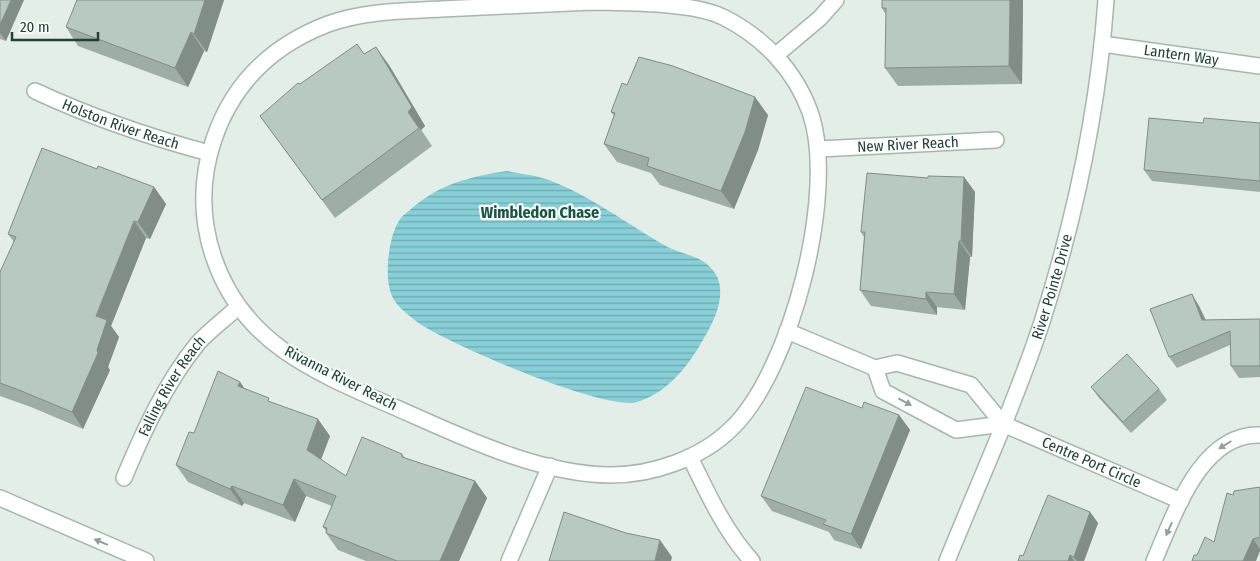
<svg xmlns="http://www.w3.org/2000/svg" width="1260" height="561" viewBox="0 0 1260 561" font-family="'Fira Sans Condensed',sans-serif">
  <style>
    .water { fill: url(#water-rules) }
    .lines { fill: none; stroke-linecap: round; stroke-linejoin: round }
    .minor-casing { stroke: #a5b7b0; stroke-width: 18 }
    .minor { stroke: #fff; stroke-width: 15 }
    .wall { fill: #9eada6 }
    .shaded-wall { fill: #818d87 }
    .building { fill: #b8c9c1; stroke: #818d87 }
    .oneway { fill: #90a09a }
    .labels { text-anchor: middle; stroke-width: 4.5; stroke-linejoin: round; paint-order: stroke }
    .street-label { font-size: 15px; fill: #214136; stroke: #f4faf7 }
    .neighbourhood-label { font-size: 16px; font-weight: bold; fill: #1b5543; stroke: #f4faf7 }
  </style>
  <defs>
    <pattern id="water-rules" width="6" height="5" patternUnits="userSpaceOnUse" patternTransform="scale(1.25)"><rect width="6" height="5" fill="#88cfd7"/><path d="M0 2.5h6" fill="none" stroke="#6faaaf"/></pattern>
  </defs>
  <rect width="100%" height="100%" fill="#e3eee9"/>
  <path class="water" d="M 507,171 C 520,174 534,175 546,179 C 588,194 626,223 664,245 C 676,252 689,254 701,260 C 708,264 715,271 718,279 C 726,301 711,327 700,345 C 686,369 665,394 637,402 C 603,411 452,345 420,324 C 413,319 403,311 397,304 C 388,294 387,276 388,263 C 389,249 392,232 399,221 C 401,216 408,212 411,209 C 439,184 472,176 507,171 Z"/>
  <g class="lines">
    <g class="minor-casing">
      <g id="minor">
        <path d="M 592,2 C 627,3 692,2 723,17 C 763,37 795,70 810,112 C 838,191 791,371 732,428 C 702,458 653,475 611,475 C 547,475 475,443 417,417 C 373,397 322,378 283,350 C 216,302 187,218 214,139 C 233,83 273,45 328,24 C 364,11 403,11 441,9 C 491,7 542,4 592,2 Z"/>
        <path id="s1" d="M 1102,44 L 1260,66"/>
        <path d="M 776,55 L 820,18 L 836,0"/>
        <path id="s2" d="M 35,91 C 91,117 149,137 209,153"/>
        <path id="s3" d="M 819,149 L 996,140"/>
        <path id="s4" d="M 787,331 L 875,368 L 897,363 L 971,385 L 1003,424 L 1181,501"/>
        <path d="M 875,368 L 883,391 L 956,430 L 1003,424"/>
        <path d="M 690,457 C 707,492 725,532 752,561"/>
        <path id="s5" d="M 124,478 C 144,430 165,384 198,343 C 210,330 225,319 238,307"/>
        <path d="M 0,498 L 146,561"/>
        <path d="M 509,561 L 550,466"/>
        <path id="s6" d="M 947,561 C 979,482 1015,403 1042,322 C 1076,215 1098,112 1106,0"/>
        <path d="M 1154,561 C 1174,516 1200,433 1260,435"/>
      </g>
    </g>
    <use href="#minor" class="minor"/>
  </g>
  <path class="wall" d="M 0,0 L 6,41 L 0,39 Z
    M 77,0 L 224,0 L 207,52 L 204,51 L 188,87 L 78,46 L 66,27 Z
    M 882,0 L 1023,0 L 1022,84 L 898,86 L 885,68 L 886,15 L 882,8 Z
    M 364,54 L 389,65 L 425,126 L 421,130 L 432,146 L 335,218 L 260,116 L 300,84 Z
    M 627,85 L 768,115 L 758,150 L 734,209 L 660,185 L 651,173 L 617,162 L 604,144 L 614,116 L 611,112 Z
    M 1203,123 L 1260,123 L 1260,192 L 1152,181 L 1144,170 Z
    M 97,169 L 154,187 L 166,204 L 150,239 L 146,238 L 111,326 L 119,337 L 108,367 L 110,370 L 83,429 L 31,407 L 0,396 L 0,272 L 14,242 L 8,234 Z
    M 964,177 L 975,192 L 972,257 L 970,257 L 965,310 L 937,307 L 937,315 L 871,306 L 860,290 L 864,237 L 861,232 L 928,178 Z
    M 1199,306 L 1206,320 L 1260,319 L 1260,377 L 1239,378 L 1231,366 L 1230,345 L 1177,368 L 1169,357 Z
    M 240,382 L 244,388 L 272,403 L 330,436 L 321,460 L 346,476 L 402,454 L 405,458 L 475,481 L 487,498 L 459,561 L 366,561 L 338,550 L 326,533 L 326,531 L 323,527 L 332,506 L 306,496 L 295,522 L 244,503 L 242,506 L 188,482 L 176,465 L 194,433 Z
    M 1091,387 L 1159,389 L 1167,400 L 1131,433 L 1099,398 Z
    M 862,408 L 899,415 L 910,430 L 861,549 L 834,540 L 829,532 L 772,511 L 761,496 Z
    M 1260,487 L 1260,551 L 1197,555 L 1214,542 L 1233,495 Z
    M 1090,512 L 1098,523 L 1084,561 L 1018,561 L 1023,556 Z"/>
  <path class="shaded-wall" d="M 11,0 L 24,0 L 6,41 L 0,33 L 0,25 Z
    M 205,0 L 224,0 L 207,52 L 194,34 Z
    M 1010,0 L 1023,0 L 1022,84 L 1009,66 Z
    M 191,32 L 204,51 L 188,87 L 175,68 Z
    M 376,47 L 389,65 L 425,126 L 421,130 L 432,146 L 408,112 Z
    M 755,97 L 768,115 L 758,150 L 734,209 L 721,191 Z
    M 964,177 L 975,192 L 972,257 L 961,241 Z
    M 154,187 L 166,204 L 150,239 L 138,222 Z
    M 134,221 L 146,238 L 111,326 L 119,337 L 108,367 L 110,370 L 83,429 L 72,412 L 97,350 L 96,316 Z
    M 959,241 L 970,257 L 965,310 L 954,294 Z
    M 926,292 L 937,307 L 937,315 L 926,299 Z
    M 1192,294 L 1199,306 L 1210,331 L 1202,320 Z
    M 240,382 L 252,399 L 238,386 Z
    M 899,415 L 910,430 L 861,549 L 851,534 Z
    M 318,419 L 330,436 L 318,467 L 307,450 Z
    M 294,479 L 306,496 L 295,522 L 283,505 Z
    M 475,481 L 487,498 L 459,561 L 440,561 Z
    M 232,486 L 244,503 L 242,506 L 230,489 Z
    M 1090,512 L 1098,523 L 1084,561 L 1077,561 L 1074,557 Z
    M 1253,539 L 1260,549 L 1260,551 L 1256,561 L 1243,561 Z
    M 660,540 L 672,557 L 671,561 L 655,561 Z
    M 1070,555 L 1074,561 L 1068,561 Z"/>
  <path class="building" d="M 0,0 L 11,0 L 0,25 Z
    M 77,0 L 205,0 L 194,34 L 191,32 L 175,68 L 66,27 Z
    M 882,0 L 1010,0 L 1009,66 L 885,68 L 886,8 L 882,8 Z
    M 357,44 L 364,54 L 376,47 L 412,107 L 408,112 L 419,128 L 322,200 L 260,116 L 298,83 L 300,84 Z
    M 639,57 L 673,66 L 755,97 L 745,132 L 721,191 L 647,166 L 649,158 L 604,144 L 615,113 L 611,112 L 622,83 L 627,85 Z
    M 1149,118 L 1203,123 L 1204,118 L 1260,123 L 1260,181 L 1144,170 Z
    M 42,148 L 97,169 L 98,166 L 154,187 L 138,222 L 134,221 L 96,316 L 107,320 L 97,350 L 98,353 L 72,412 L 19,390 L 0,383 L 0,272 L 16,237 L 8,234 Z
    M 867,173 L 928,178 L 928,176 L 964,177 L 961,241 L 959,241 L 954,294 L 926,292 L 926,299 L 860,290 L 865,232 L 861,232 Z
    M 1192,294 L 1202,320 L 1260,319 L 1260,366 L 1231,366 L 1230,331 L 1169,357 L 1150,309 Z
    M 1127,354 L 1159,389 L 1123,422 L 1091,387 Z
    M 218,371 L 240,382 L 238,386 L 269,398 L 268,401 L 318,419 L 307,450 L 346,476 L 362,437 L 402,454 L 402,457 L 475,481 L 440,561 L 397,561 L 326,533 L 327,528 L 323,527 L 336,496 L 294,479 L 283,505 L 232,486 L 230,489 L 176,465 L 189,432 L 194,433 Z
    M 806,387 L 862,408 L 864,402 L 899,415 L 851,534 L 823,524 L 826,520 L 761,496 Z
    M 1260,487 L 1260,537 L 1253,539 L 1243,561 L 1192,561 L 1194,555 L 1197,555 L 1205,537 L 1214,542 L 1227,493 L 1233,495 L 1234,491 Z
    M 1048,495 L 1090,512 L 1074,557 L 1070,555 L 1068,561 L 1018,561 L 1020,555 L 1023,556 Z
    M 564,512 L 626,533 L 660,540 L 655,561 L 549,561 Z"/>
  <defs><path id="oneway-solid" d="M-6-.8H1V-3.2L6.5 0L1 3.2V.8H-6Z" transform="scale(1.25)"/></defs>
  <g class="oneway">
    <use href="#oneway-solid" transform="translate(905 402) rotate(28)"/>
    <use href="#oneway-solid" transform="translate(1225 445) rotate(148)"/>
    <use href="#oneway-solid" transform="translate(1169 529) rotate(114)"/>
    <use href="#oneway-solid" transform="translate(101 542) rotate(-157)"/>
  </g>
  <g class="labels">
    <g class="street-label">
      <text dy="5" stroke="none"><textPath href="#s1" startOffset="80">Lantern Way</textPath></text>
      <text dy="5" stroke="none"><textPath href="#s2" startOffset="92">Holston River Reach</textPath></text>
      <text dy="5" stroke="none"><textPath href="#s3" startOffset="89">New River Reach</textPath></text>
      <text dy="5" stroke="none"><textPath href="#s6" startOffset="294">River Pointe Drive</textPath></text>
      <text transform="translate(341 378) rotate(27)" y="5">Rivanna River Reach</text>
      <text dy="5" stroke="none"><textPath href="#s5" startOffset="104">Falling River Reach</textPath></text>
      <text dy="5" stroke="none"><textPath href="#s4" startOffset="342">Centre Port Circle</textPath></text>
    </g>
    <g class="neighbourhood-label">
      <text x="540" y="218">Wimbledon Chase</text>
    </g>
  </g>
  <path d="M12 32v8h86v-8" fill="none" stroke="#214136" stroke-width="2.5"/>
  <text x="20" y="32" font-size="15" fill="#214136" stroke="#f4faf7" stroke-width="4" paint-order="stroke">20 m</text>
</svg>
